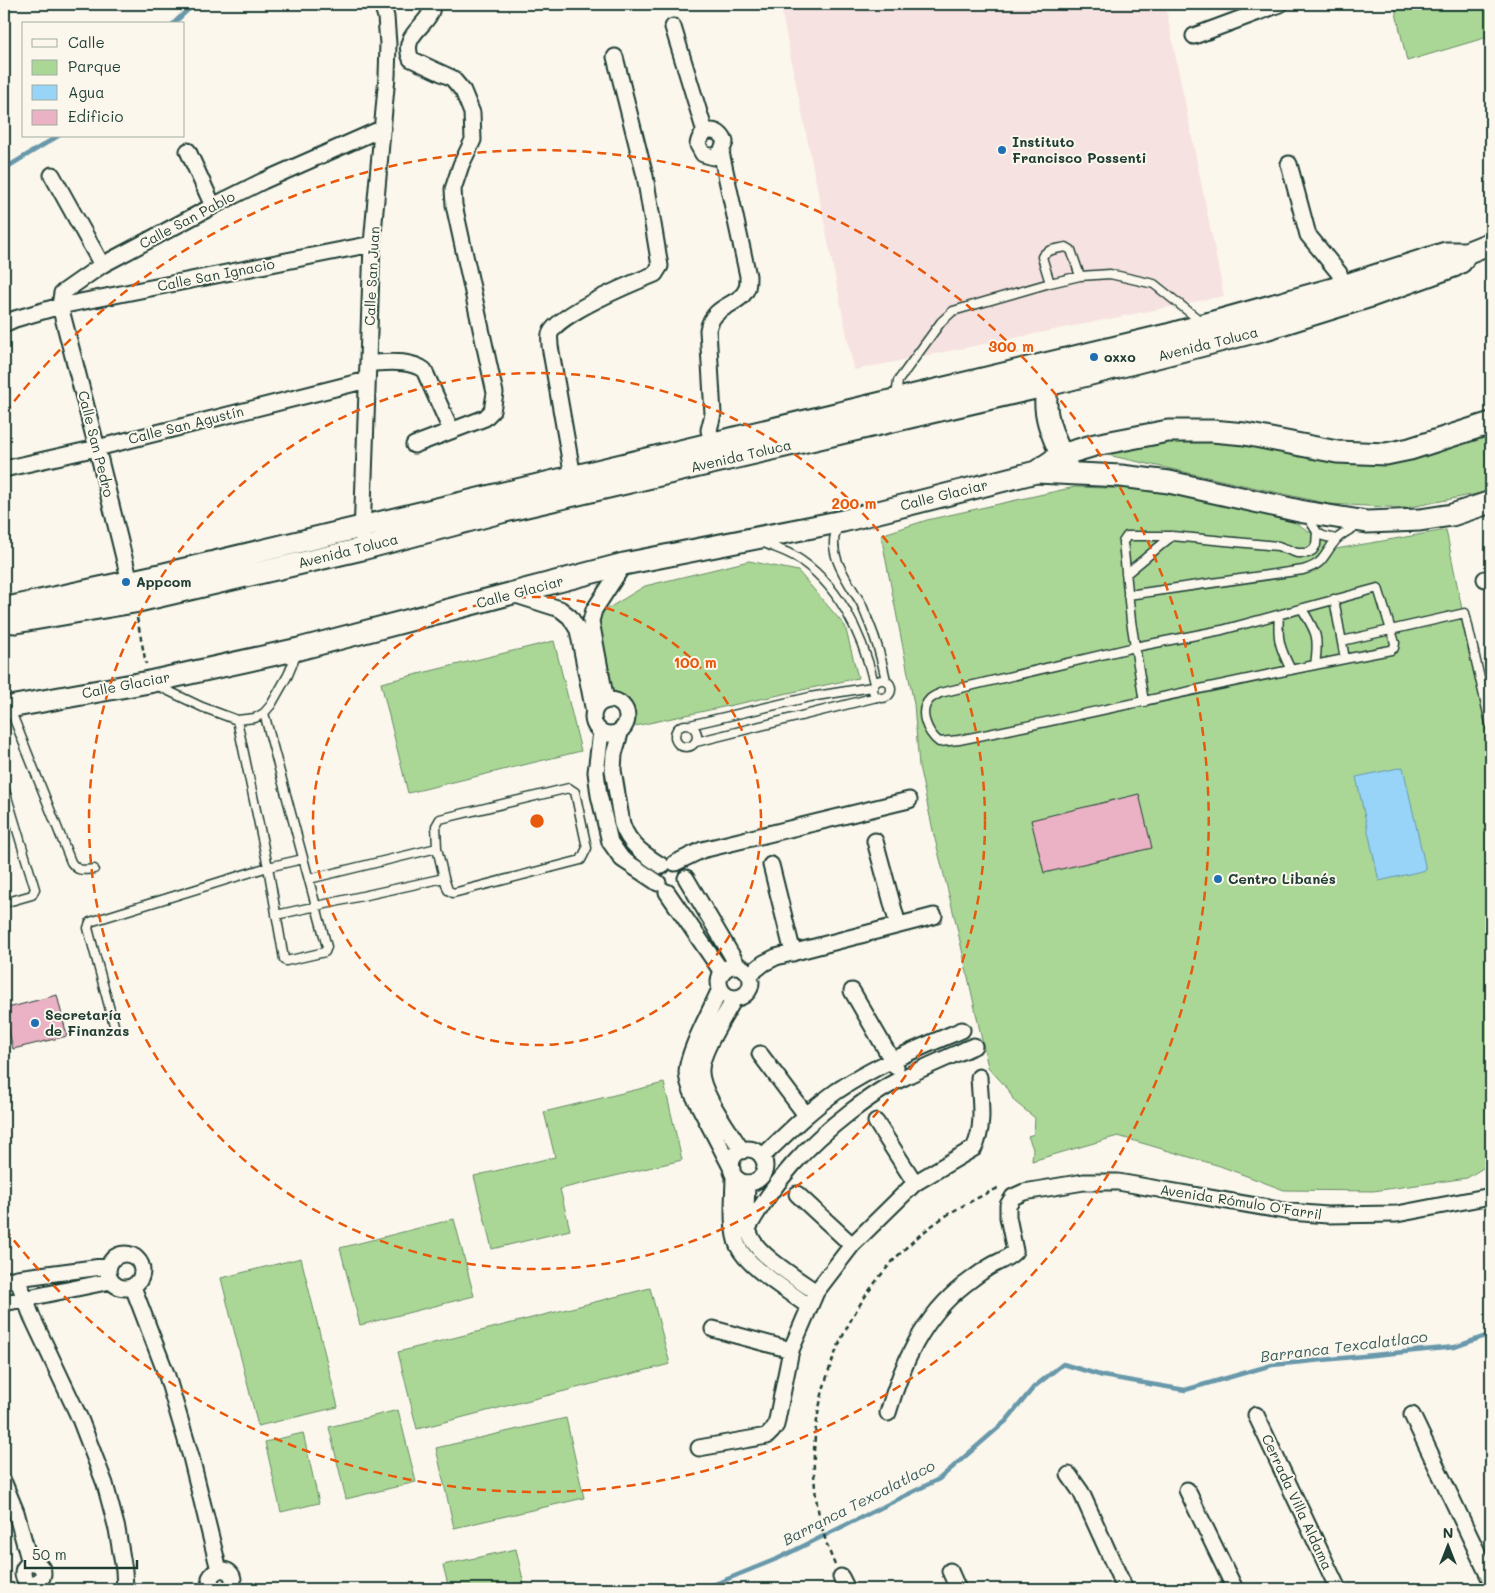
<svg xmlns="http://www.w3.org/2000/svg" width="1495" height="1593" viewBox="0 0 1495 1593" font-family="Mali,sans-serif">
  <style>
    .built { fill: #f6e2e0 }
    .green { fill: #abd796; stroke: #658a65 }
    .water { fill: #97d4f8; stroke: #6798aa }
    .lines { fill: none; stroke-linecap: round; stroke-linejoin: round }
    .stream { stroke: #6798aa; stroke-width: 4.5 }
    .building { fill: #ebb2c5; stroke: #1f3d34 }
    .lane-casing { stroke: #1f3d34; stroke-width: 11 }
    .street-casing { stroke: #1f3d34; stroke-width: 19 }
    .secondary-casing { stroke: #1f3d34; stroke-width: 25 }
    .path { stroke: #1f3d34; stroke-width: 2.5; stroke-dasharray: 5 4; stroke-linecap: butt }
    .lane { stroke: #fbf7ec; stroke-width: 8 }
    .street { stroke: #fbf7ec; stroke-width: 15 }
    .secondary { stroke: #fbf7ec; stroke-width: 21 }
    .ring { fill: none; stroke: #e8590c; stroke-width: 2.5; stroke-dasharray: 9 6 }
    .poi-dot { fill: #1f6fb2; stroke: #fbf7ec; stroke-width: 2 }
    .labels { text-anchor: middle; stroke-width: 4; stroke-linejoin: round; paint-order: stroke }
    .poi-label { font-size: 14px; font-weight: bold; fill: #1f3d34; stroke: #fbf7ec; text-anchor: start }
    .street-label { font-size: 14px; fill: #1f3d34; stroke: #fbf7ec }
    .water-label { font-size: 15px; font-style: italic; fill: #375b5b; stroke: #fbf7ec }
    .centre { fill: #e8590c; stroke: #fbf7ec; stroke-width: 2.5 }
    .ring-label { font-size: 15px; text-anchor: middle; font-weight: bold; fill: #e8590c; stroke: #fbf7ec; stroke-width: 4; stroke-linejoin: round; paint-order: stroke }
  </style>
  <rect width="100%" height="100%" fill="#fbf7ec"/>
  <filter id="ink" filterUnits="userSpaceOnUse"><feTurbulence type="fractalNoise" baseFrequency=".02" numOctaves="2"/><feDisplacementMap in="SourceGraphic" scale="10" xChannelSelector="R" yChannelSelector="G"/><feConvolveMatrix kernelMatrix="1 2 1 2 8 2 1 2 1" color-interpolation-filters="sRGB"/></filter>
  <g filter="url(#ink)">
    <path class="built" d="M 780,4 L 1165,4 L 1224,296 L 854,370 Z"/>
    <path class="green" d="M 1394,4 L 1491,4 L 1491,36 L 1407,61 Z
      M 1491,430 L 1491,491 L 1406,508 L 1329,504 L 1094,452 L 1208,437 L 1309,454 Z
      M 1075,487 L 1165,490 L 1296,523 L 1336,549 L 1446,530 L 1491,753 L 1491,1163 L 1467,1178 L 1373,1191 L 1284,1190 L 1220,1166 L 1118,1136 L 1032,1161 L 1033,1149 L 1028,1136 L 1034,1134 L 1035,1118 L 1014,1101 L 1008,1089 L 988,1067 L 956,923 L 934,835 L 919,766 L 914,704 L 881,535 L 927,520 Z
      M 749,561 L 798,571 L 845,626 L 858,678 L 635,726 L 625,696 L 613,693 L 598,625 L 602,612 L 645,586 Z
      M 554,641 L 581,751 L 408,793 L 381,683 Z
      M 664,1083 L 682,1160 L 560,1189 L 570,1230 L 492,1249 L 474,1176 L 555,1157 L 544,1112 Z
      M 454,1219 L 474,1296 L 360,1325 L 340,1248 Z
      M 301,1258 L 338,1407 L 258,1426 L 221,1278 Z
      M 650,1288 L 670,1364 L 417,1429 L 398,1352 Z
      M 398,1410 L 416,1482 L 346,1499 L 329,1427 Z
      M 566,1418 L 584,1498 L 454,1528 L 436,1448 Z
      M 303,1433 L 319,1503 L 281,1512 L 265,1442 Z
      M 516,1549 L 525,1589 L 449,1589 L 443,1565 Z"/>
    <path class="water" d="M 1403,767 L 1426,870 L 1379,881 L 1356,777 Z"/>
    <g class="lines">
      <path class="stream" d="M 173,24 L 194,4
        M 4,169 L 58,136
        M 703,1589 L 779,1558 L 939,1479 L 1006,1421 L 1034,1387 L 1063,1364 L 1103,1376 L 1185,1390 L 1272,1365 L 1455,1347 L 1491,1334"/>
    </g>
    <path class="building" d="M 1139,794 L 1152,848 L 1044,873 L 1031,820 Z
      M 57,995 L 67,1036 L 13,1049 L 4,1009 Z"/>
    <g class="lines">
      <g class="lane-casing">
        <path id="lane" d="M 1050,283 L 1042,257 C 1046,249 1058,249 1066,247 L 1071,250 L 1080,276
          M 896,398 L 898,381 L 941,322 L 953,311 L 1050,283 L 1080,276 L 1110,274 L 1154,284 L 1203,323
          M 839,526 C 823,550 849,583 861,603 C 864,610 867,618 870,625 C 877,642 882,661 886,680
          M 1317,532 L 1323,536 L 1336,539
          M 762,542 C 772,547 784,550 794,556 C 838,582 862,634 874,683
          M 1126,574 L 1172,536
          M 1378,588 L 1395,643 L 1394,648 L 1391,650 C 1247,677 1103,711 959,740 L 939,742 C 928,733 917,712 930,699 C 932,697 937,695 940,693 L 1135,647 L 1222,630 Z
          M 1128,595 L 1303,570 C 1326,563 1322,556 1336,540 C 1341,534 1349,530 1357,526
          M 1334,599 L 1345,659
          M 1302,609 C 1317,633 1319,637 1315,665
          M 1279,615 C 1277,640 1280,648 1291,670
          M 1342,641 L 1465,613 L 1491,727
          M873 689a9 9 0 1 1 18 0a9 9 0 1 1-18 0Z
          M 156,685 L 202,707 L 237,720 L 255,718 L 264,713 L 271,705 L 288,675 L 297,653
          M 1144,702 L 1131,621 L 1123,542 L 1127,536 L 1172,536 L 1278,546 L 1297,553 L 1308,553 L 1313,550 L 1316,545 L 1317,532 L 1307,516
          M 10,709 L 71,862 C 78,872 82,870 94,869
          M 237,720 L 268,867 L 284,959 L 286,961 L 325,952 L 327,947 L 264,713
          M675 736a11 11 0 1 1 22 0a11 11 0 1 1-22 0Z
          M 690,725 L 810,697 L 872,687
          M 696,742 L 877,697
          M 4,787 L 35,889 L 32,895 L 4,903
          M 437,848 L 444,878
          M 276,915 L 444,878 L 448,890 L 453,893 L 581,860 L 587,848 L 575,792 L 569,788 L 440,819 L 436,826 L 437,848 L 309,879
          M 114,1025 L 88,928 L 90,922 L 268,867 L 303,859"/>
      </g>
      <g class="street-casing">
        <path id="street" d="M 673,27 L 705,132
          M 1194,36 L 1280,4
          M 188,151 L 213,206
          M 1289,164 L 1308,235 L 1339,273 L 1343,286
          M 52,175 L 102,265
          M 4,324 L 15,319 L 60,306 L 372,244
          M 368,363 C 386,363 408,359 424,370 L 451,430
          M 414,445 L 485,418 L 492,411 L 495,393 L 454,205 L 453,189 L 461,165 L 473,140 L 472,113 L 463,91 L 452,78 L 411,59 C 399,33 433,25 432,4
          M 715,453 L 709,430 L 713,414 L 708,330 C 713,303 740,307 747,288 C 748,285 748,280 748,276 L 721,152 L 725,142 C 719,126 700,128 698,145 L 703,154 L 713,157 L 721,152
          M 4,469 L 97,448 L 367,380
          M 573,477 L 550,346 C 550,342 549,337 550,334 C 557,314 635,282 655,274 L 660,266 L 645,176 L 615,57
          M 362,536 L 372,244 L 387,76 L 388,44 L 386,17 L 382,4
          M 1485,579 L 1491,578
          M 130,582 L 97,448 L 60,306 L 62,293 L 102,265 L 213,206 L 263,181 L 383,128
          M 513,594 L 560,609 L 570,617 L 578,630 L 594,712
          M593 717a17 17 0 1 1 34 0a17 17 0 1 1-34 0Z
          M 606,701 L 591,621 L 594,610 L 624,564
          M 621,730 L 614,754 L 613,770 L 622,824 C 629,845 645,855 662,866
          M 601,732 L 596,772 L 599,795 L 610,842 L 622,859 L 658,883
          M 875,841 L 898,925
          M 675,863 L 702,850 L 909,800
          M 771,865 L 793,953
          M 686,878 L 738,966
          M 667,892 L 722,972
          M719 982a16 16 0 1 1 32 0a16 16 0 1 1-32 0Z
          M 750,974 L 764,963 L 776,957 L 934,916
          M 720,989 C 712,1008 687,1053 687,1072 C 687,1080 690,1087 693,1094 L 732,1169
          M 852,991 L 896,1067
          M 734,999 C 725,1016 702,1050 701,1069 C 699,1091 730,1131 742,1151
          M 760,1054 L 806,1115
          M 876,1122 L 915,1183
          M731 1166a17 17 0 1 1 34 0a17 17 0 1 1-34 0Z
          M 762,1157 C 786,1134 810,1110 837,1091 C 876,1065 919,1048 962,1030
          M 734,1176 C 734,1195 730,1228 738,1246 C 747,1267 789,1291 808,1306
          M 747,1183 C 747,1200 743,1221 751,1237 C 758,1255 799,1280 816,1292
          M 797,1194 L 852,1245
          M 748,1228 C 776,1179 806,1146 850,1112 C 867,1099 885,1086 905,1077 C 927,1066 951,1056 974,1046
          M108 1271a17 17 0 1 1 34 0a17 17 0 1 1-34 0Z
          M 17,1278 L 32,1317 L 80,1419 L 105,1484 L 117,1529 L 124,1570 L 125,1589
          M 4,1281 L 17,1278 L 109,1266
          M 133,1287 L 167,1376 L 191,1457 L 219,1570
          M 4,1303 L 111,1281
          M 713,1329 L 791,1350
          M 888,1413 C 902,1364 923,1317 964,1285 C 972,1279 981,1272 989,1267 C 999,1261 1008,1259 1015,1251 L 1008,1217 L 1008,1205 L 1013,1197 L 1024,1192 L 1084,1182 L 1118,1182 L 1291,1212 L 1327,1215 L 1397,1214 L 1491,1196
          M 1256,1415 L 1338,1589
          M 1412,1415 L 1491,1581
          M 699,1448 L 767,1436 L 772,1431 L 776,1425 L 791,1350 L 816,1292 L 852,1245 L 915,1183 L 974,1148 C 985,1127 980,1100 979,1077
          M 1069,1475 L 1081,1492 L 1125,1589
          M 4,1483 L 16,1512 L 30,1563
          M 1187,1490 L 1235,1589
          M23 1573a10 10 0 1 1 20 0a10 10 0 1 1-20 0Z
          M 950,1571 L 958,1589
          M 841,1577 L 847,1589
          M 213,1589 L 211,1586 L 210,1578 C 219,1561 241,1573 230,1589"/>
      </g>
      <g class="secondary-casing">
        <path id="secondary" d="M 1048,385 C 1040,414 1055,441 1067,467
          M 1036,472 L 1061,455 L 1095,445 L 1168,431 L 1212,431 L 1245,434 L 1337,452 L 1386,454 L 1410,449 L 1491,423
          M 4,611 L 12,607 L 160,575 L 1167,335 L 1343,286 L 1446,253 L 1466,253 L 1491,243
          M 4,621 L 16,622 L 134,602 L 362,549 L 505,511 L 1048,385 L 1262,330 L 1371,296 L 1454,266 L 1461,262 L 1466,253
          M 4,708 L 149,682 L 299,649 L 624,564 L 843,521 L 1036,472 L 1121,476 L 1169,482 L 1304,512 L 1367,522 L 1420,520 L 1452,515 L 1491,502"/>
      </g>
      <path class="path" d="M 137,618 L 146,664
        M 835,1565 C 778,1436 841,1272 964,1205 C 976,1199 988,1192 1001,1187"/>
      <use href="#lane" class="lane"/>
      <use href="#street" class="street"/>
      <use href="#secondary" class="secondary"/>
    </g>
  </g>
  <g class="ring">
    <circle cx="537" cy="821" r="224"/>
    <circle cx="537" cy="821" r="448"/>
    <path d="M5 413A671 671 0 1 1 5 1229"/>
  </g>
  <g class="poi-dot">
    <circle cx="1002" cy="150" r="5"/>
    <circle cx="1094" cy="357" r="5"/>
    <circle cx="126" cy="582" r="5"/>
    <circle cx="1218" cy="879" r="5"/>
    <circle cx="35" cy="1023" r="5"/>
  </g>
  <g class="labels">
    <g class="poi-label">
      <text x="1012" y="147">Instituto<tspan x="1012" dy="16">Francisco Possenti</tspan></text>
      <text x="1104" y="362">oxxo</text>
      <text x="136" y="587">Appcom</text>
      <text x="1228" y="884">Centro Libanés</text>
      <text x="45" y="1020">Secretaría<tspan x="45" dy="16">de Finanzas</tspan></text>
    </g>
    <g class="street-label">
      <text transform="translate(187 220) rotate(-28)" y="5">Calle San Pablo</text>
      <text transform="translate(216 275) rotate(-11)" y="5">Calle San Ignacio</text>
      <text transform="translate(372 276) rotate(-87)" y="5">Calle San Juan</text>
      <text transform="translate(1208 344) rotate(-14)" y="5">Avenida Toluca</text>
      <text transform="translate(186 425) rotate(-14)" y="5">Calle San Agustín</text>
      <text transform="translate(96 444) rotate(76)" y="5">Calle San Pedro</text>
      <text transform="translate(741 456) rotate(-13)" y="5">Avenida Toluca</text>
      <text transform="translate(944 495) rotate(-14)" y="5">Calle Glaciar</text>
      <text transform="translate(348 551) rotate(-14)" y="5">Avenida Toluca</text>
      <text transform="translate(520 592) rotate(-15)" y="5">Calle Glaciar</text>
      <text transform="translate(126 685) rotate(-11)" y="5">Calle Glaciar</text>
      <text transform="translate(1241 1202) rotate(9)" y="5">Avenida Rómulo O'Farril</text>
      <text transform="translate(1297 1502) rotate(65)" y="5">Cerrada Villa Aldama</text>
    </g>
    <g class="water-label">
      <text transform="translate(1344 1347) rotate(-7)" y="5">Barranca Texcalatlaco</text>
      <text transform="translate(859 1503) rotate(-27)" y="5">Barranca Texcalatlaco</text>
    </g>
  </g>
  <circle cx="537" cy="821" r="8" class="centre"/>
  <g class="ring-label">
    <text x="1011" y="352">300 m</text>
    <text x="854" y="509">200 m</text>
    <text x="695" y="668">100 m</text>
  </g>
  <rect width="1495" height="1593" fill="none" stroke="#fbf7ec" stroke-width="20"/>
  <rect x="10" y="10" width="1475" height="1573" fill="none" stroke="#1f3d34" stroke-width="2" filter="url(#ink)"/>
  <rect x="22" y="22" width="162" height="115" fill="#fbf7ec" stroke="#a3ada2"/>
  <rect x="32" y="39" width="25" height="8" fill="#fbf7ec" stroke="#a3ada2"/>
  <text x="68" y="48" font-size="15" fill="#1f3d34">Calle</text>
  <rect x="32" y="60" width="25" height="15" fill="#abd796" stroke="#a3ada2"/>
  <text x="68" y="72" font-size="15" fill="#1f3d34">Parque</text>
  <rect x="32" y="85" width="25" height="15" fill="#97d4f8" stroke="#a3ada2"/>
  <text x="68" y="98" font-size="15" fill="#1f3d34">Agua</text>
  <rect x="32" y="110" width="25" height="15" fill="#ebb2c5" stroke="#a3ada2"/>
  <text x="68" y="122" font-size="15" fill="#1f3d34">Edificio</text>
  <g transform="translate(1448 1546)" stroke="#fbf7ec" stroke-width="4" paint-order="stroke">
  <path d="M0-4L9 19L0 12L-9 19Z" fill="#1f3d34"/>
  <text y="-8" font-size="14" font-weight="bold" text-anchor="middle" fill="#1f3d34">N</text>
  </g>
  <path d="M25 1560v8h112v-8" fill="none" stroke="#1f3d34" stroke-width="2.5"/>
  <text x="32" y="1560" font-size="15" fill="#1f3d34" stroke="#fbf7ec" stroke-width="4" paint-order="stroke">50 m</text>
</svg>
